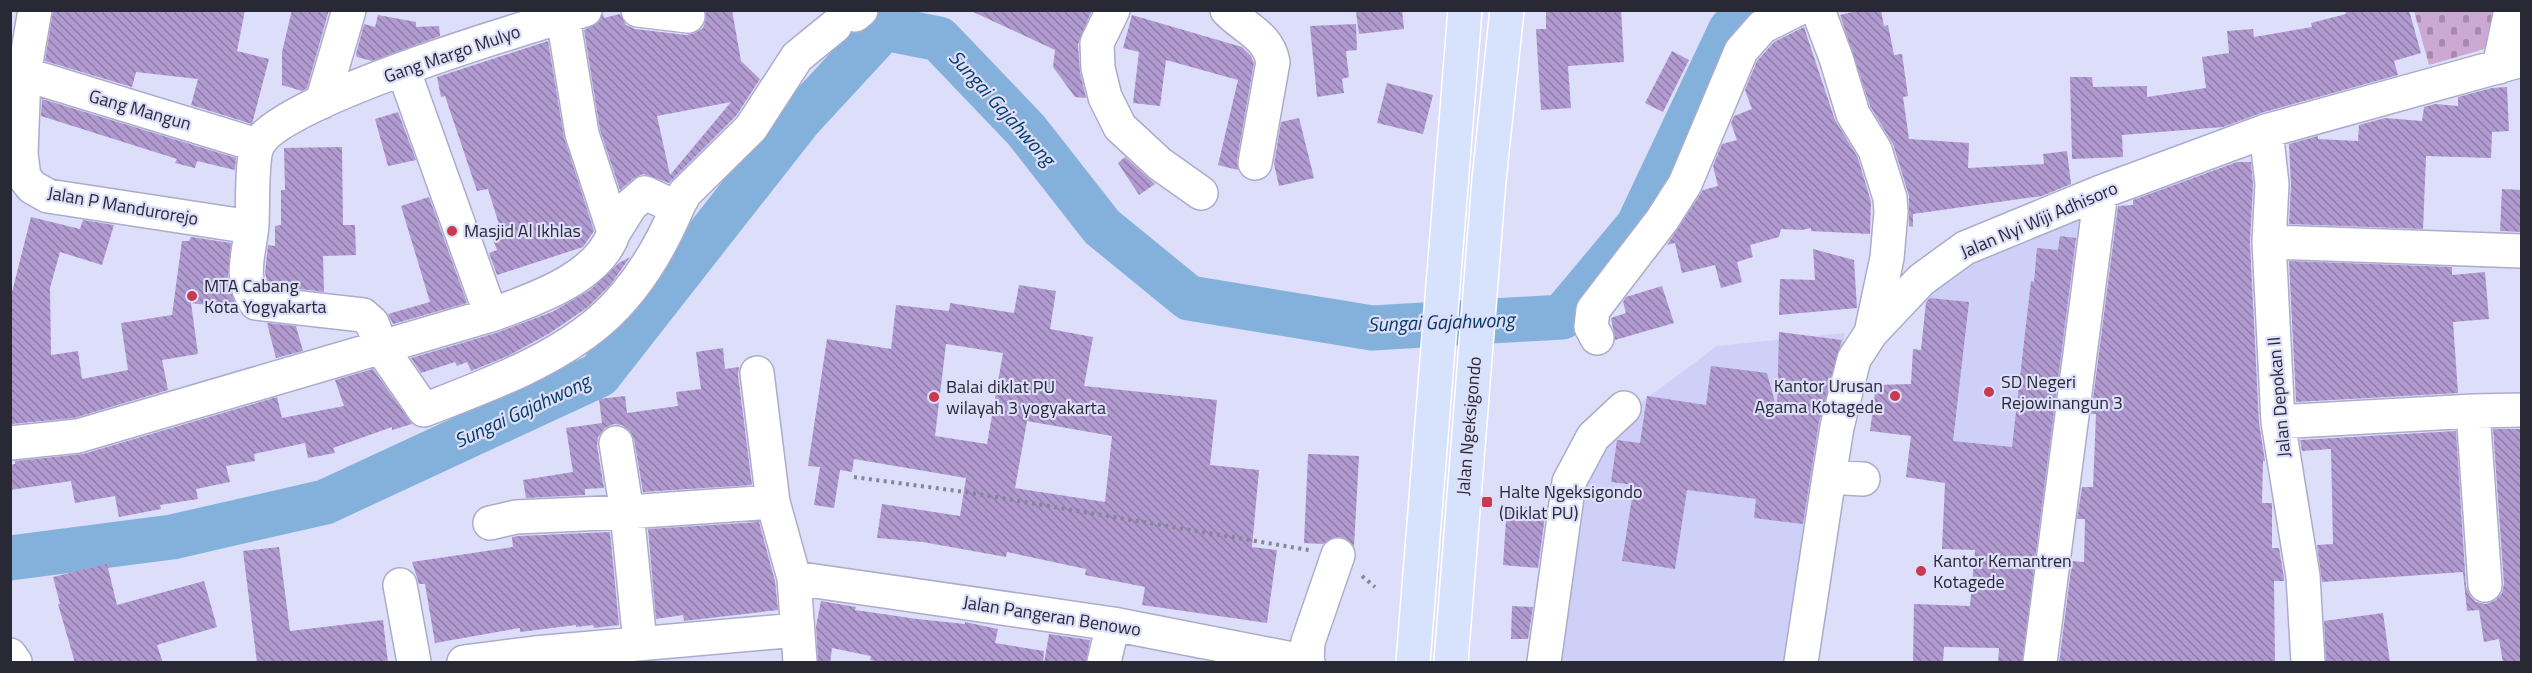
<svg xmlns="http://www.w3.org/2000/svg" width="2532" height="673" viewBox="0 0 2532 673" font-family="'Titillium Web',sans-serif">
  <style>
    .built { fill: #cfd0f8 }
    .cemetery { fill: url(#cemetery-stones) }
    .lines { fill: none; stroke-linecap: round; stroke-linejoin: round }
    .river { stroke: #83b1dc; stroke-width: 45 }
    .building { fill: url(#building-back-hatch); fill-rule: evenodd }
    .minor-casing { stroke: #abaccc; stroke-width: 36 }
    .major-casing { stroke: #fff; stroke-width: 36 }
    .path { stroke: #86869a; stroke-width: 4; stroke-dasharray: 3 4.5; stroke-linecap: butt }
    .minor { stroke: #fff; stroke-width: 33 }
    .major { stroke: #d7e2fc; stroke-width: 33 }
    .poi-dot { fill: #c93950; stroke: #dddef9; stroke-width: 2 }
    .labels { text-anchor: middle; stroke-width: 4.5; stroke-linejoin: round; paint-order: stroke }
    .street-label { font-size: 18px; fill: #292936; stroke: #dddef9 }
    .poi-label { font-size: 18px; fill: #292936; stroke: #dddef9; text-anchor: start }
    .water-label { font-size: 20px; font-style: italic; fill: #043c64; stroke: #dddef9 }
  </style>
  <defs>
    <pattern id="cemetery-stones" width="16" height="16" patternUnits="userSpaceOnUse" patternTransform="scale(1.5)"><rect width="16" height="16" fill="#cca9d2"/><path d="M2 7V4a2 2 0 0 1 4 0v3zM10 15v-3a2 2 0 0 1 4 0v3z" fill="#a68aab"/></pattern>
    <pattern id="building-back-hatch" width="6" height="6" patternUnits="userSpaceOnUse" patternTransform="scale(1.5)"><rect width="6" height="6" fill="#b09ad0"/><path d="M-1 5l2 2M0 0l6 6M5-1l2 2" fill="none" stroke="#8f7eaa"/></pattern>
  </defs>
  <rect width="100%" height="100%" fill="#dddef9"/>
  <path class="built" d="M 2090,207 L 2045,497 L 1906,477 L 1928,290 L 1956,270 Z
    M 1845,333 L 1789,662 L 1546,662 L 1569,482 L 1639,404 L 1717,346 Z"/>
  <path class="cemetery" d="M 2414,11 L 2503,11 L 2498,45 L 2429,65 Z"/>
  <g class="lines">
    <path class="river" d="M 10,558 L 172,537 L 325,502 L 599,375 L 799,120 L 884,28 L 939,39 L 1026,130 L 1102,227 L 1189,298 L 1372,328 L 1562,317 L 1638,226 L 1730,31 L 1748,10"/>
  </g>
  <path class="building" d="M 53,10 L 245,10 L 237,51 L 269,59 L 252,124 L 191,105 L 198,79 L 136,72 L 132,87 L 45,61 Z
    M 292,10 L 329,10 L 307,88 L 302,91 L 282,85 L 282,52 Z
    M 732,10 L 741,61 L 760,79 L 736,116 L 669,183 L 643,174 L 633,179 L 620,190 L 600,130 L 584,30 L 598,23 L 603,14 L 604,18 L 620,14 L 626,25 L 635,29 L 686,35 L 695,33 L 703,28 L 706,19 L 706,11 ZM 731,102 L 670,175 L 657,116 Z
    M 969,10 L 1092,10 L 1078,44 L 1080,72 L 1086,98 L 1075,97 L 1053,67 L 1055,50 Z
    M 1368,10 L 1402,10 L 1404,29 L 1359,34 L 1356,12 Z
    M 1546,10 L 1621,10 L 1624,62 L 1568,66 L 1571,108 L 1541,110 L 1536,29 L 1546,29 Z
    M 1860,10 L 1881,10 L 1884,26 L 1888,25 L 1894,55 L 1902,54 L 1908,96 L 1903,97 L 1909,139 L 1969,143 L 1968,168 L 2044,164 L 2043,154 L 2067,151 L 2071,184 L 2042,196 L 1913,214 L 1913,227 L 1909,226 L 1909,196 L 1893,144 L 1870,106 L 1840,15 Z
    M 2345,10 L 2409,10 L 2421,53 L 2394,61 L 2398,75 L 2261,113 L 2223,127 L 2122,135 L 2123,157 L 2072,159 L 2070,77 L 2092,77 L 2093,87 L 2147,86 L 2147,97 L 2206,88 L 2202,57 L 2229,53 L 2227,31 L 2253,29 L 2254,37 L 2312,27 L 2311,23 L 2346,14 Z
    M 378,15 L 416,22 L 416,27 L 439,26 L 440,36 L 372,61 L 357,57 L 356,54 L 364,24 L 375,27 Z
    M 1132,15 L 1242,47 L 1251,56 L 1254,63 L 1237,160 L 1238,170 L 1218,165 L 1238,80 L 1166,60 L 1160,106 L 1133,103 L 1139,52 L 1123,48 Z
    M 1356,24 L 1357,50 L 1346,51 L 1349,77 L 1342,79 L 1344,93 L 1317,97 L 1310,26 Z
    M 1804,27 L 1835,120 L 1858,158 L 1871,202 L 1870,234 L 1811,231 L 1811,228 L 1802,230 L 1781,229 L 1779,237 L 1750,245 L 1753,257 L 1737,262 L 1742,282 L 1721,288 L 1715,265 L 1682,273 L 1675,243 L 1667,245 L 1703,190 L 1718,186 L 1713,166 L 1722,144 L 1737,140 L 1731,123 L 1734,116 L 1752,109 L 1745,90 L 1757,61 L 1774,42 Z
    M 548,41 L 564,137 L 594,231 L 583,247 L 497,275 L 489,253 L 497,250 L 492,237 L 502,234 L 488,189 L 477,191 L 445,96 L 441,97 L 437,77 Z
    M 1672,51 L 1689,60 L 1663,112 L 1645,103 Z
    M 1387,83 L 1433,95 L 1423,134 L 1377,123 Z
    M 2507,87 L 2509,131 L 2492,132 L 2491,158 L 2426,156 L 2423,229 L 2289,224 L 2291,185 L 2289,144 L 2318,136 L 2318,139 L 2358,141 L 2359,125 L 2385,118 L 2422,121 L 2424,107 L 2435,104 L 2458,106 L 2458,97 L 2492,88 Z
    M 42,99 L 236,158 L 235,170 L 197,161 L 195,168 L 175,163 L 177,159 L 41,116 Z
    M 398,112 L 416,160 L 388,166 L 375,119 Z
    M 1299,118 L 1314,178 L 1279,186 L 1274,164 L 1281,122 Z
    M 342,147 L 343,225 L 355,225 L 356,255 L 323,256 L 324,292 L 268,285 L 265,273 L 268,245 L 275,246 L 275,226 L 281,225 L 281,190 L 285,190 L 284,148 Z
    M 1125,157 L 1155,184 L 1139,195 L 1118,163 Z
    M 2237,162 L 2251,162 L 2253,185 L 2250,243 L 2259,423 L 2265,461 L 2263,461 L 2262,503 L 2272,503 L 2272,548 L 2279,548 L 2284,578 L 2284,581 L 2274,581 L 2275,663 L 2059,663 L 2072,561 L 2084,562 L 2085,519 L 2077,519 L 2082,487 L 2093,487 L 2096,414 L 2091,414 L 2118,206 L 2133,205 L 2133,200 Z
    M 2502,189 L 2522,190 L 2522,232 L 2500,231 Z
    M 429,197 L 467,303 L 393,324 L 388,314 L 430,302 L 401,206 Z
    M 31,217 L 80,229 L 83,220 L 114,225 L 102,265 L 60,252 L 50,288 L 51,355 L 78,351 L 82,379 L 128,370 L 121,323 L 172,315 L 182,241 L 189,241 L 191,237 L 231,243 L 228,277 L 230,290 L 238,309 L 191,303 L 198,354 L 162,360 L 168,390 L 74,418 L 12,424 L 11,296 Z
    M 2060,236 L 2076,238 L 2022,663 L 1998,663 L 1999,648 L 1944,647 L 1943,662 L 1913,661 L 1914,604 L 1970,606 L 1975,550 L 1942,549 L 1945,483 L 1906,477 L 1911,436 L 1870,431 L 1876,385 L 1911,384 L 1913,349 L 1921,350 L 1926,302 L 1930,298 L 1969,302 L 1953,441 L 2012,447 L 2031,281 L 2034,282 L 2037,248 L 2058,250 Z
    M 1813,249 L 1854,260 L 1857,308 L 1779,315 L 1780,279 L 1815,280 Z
    M 630,257 L 611,284 L 588,307 L 550,333 L 508,356 L 471,371 L 467,362 L 457,366 L 455,362 L 421,373 L 411,358 L 496,333 L 552,312 L 590,290 L 619,263 Z
    M 2289,261 L 2452,267 L 2452,275 L 2485,272 L 2489,319 L 2453,322 L 2458,393 L 2296,402 Z
    M 1019,285 L 1056,291 L 1050,329 L 1093,337 L 1084,386 L 1217,400 L 1210,465 L 1259,470 L 1252,547 L 1277,550 L 1267,623 L 1142,605 L 1145,587 L 1085,575 L 1086,569 L 1007,552 L 1006,557 L 923,542 L 877,538 L 882,504 L 960,516 L 966,478 L 854,459 L 852,472 L 840,470 L 834,508 L 814,505 L 820,467 L 808,466 L 827,339 L 891,349 L 896,305 L 949,311 L 950,303 L 1014,313 ZM 946,344 L 1003,353 L 987,444 L 935,436 ZM 1027,421 L 1112,436 L 1105,502 L 1015,488 Z
    M 1662,286 L 1674,323 L 1615,340 L 1611,318 L 1626,313 L 1623,302 L 1626,297 Z
    M 267,323 L 296,326 L 303,351 L 276,358 Z
    M 1779,332 L 1842,340 L 1819,422 L 1803,524 L 1754,518 L 1756,499 L 1687,490 L 1675,569 L 1622,561 L 1634,485 L 1611,482 L 1617,440 L 1640,443 L 1647,396 L 1706,405 L 1711,366 L 1767,373 L 1777,410 Z
    M 723,348 L 725,369 L 739,367 L 738,375 L 752,485 L 643,492 L 634,439 L 630,431 L 622,425 L 614,424 L 605,428 L 598,437 L 597,446 L 604,488 L 585,489 L 585,495 L 526,498 L 523,480 L 573,472 L 566,428 L 602,423 L 599,399 L 625,396 L 627,413 L 678,406 L 676,392 L 701,389 L 696,352 Z
    M 373,369 L 412,424 L 392,430 L 392,427 L 333,448 L 335,453 L 308,458 L 305,443 L 254,454 L 255,461 L 226,466 L 230,482 L 196,489 L 198,499 L 160,505 L 161,509 L 119,517 L 115,496 L 75,503 L 71,481 L 10,490 L 10,465 L 15,464 L 15,461 L 83,454 L 277,397 L 282,418 L 344,406 L 335,380 Z
    M 2493,429 L 2522,429 L 2522,663 L 2503,663 L 2499,639 L 2484,642 L 2479,610 L 2467,611 L 2463,572 L 2322,582 L 2317,545 L 2333,544 L 2331,449 L 2302,451 L 2300,440 L 2456,431 L 2466,586 L 2470,596 L 2476,602 L 2486,604 L 2496,600 L 2502,593 L 2504,584 Z
    M 1308,454 L 1359,456 L 1354,546 L 1345,538 L 1335,537 L 1323,544 L 1304,543 Z
    M 1507,506 L 1546,509 L 1538,568 L 1503,565 Z
    M 759,522 L 775,581 L 778,610 L 684,621 L 683,615 L 656,619 L 648,529 Z
    M 610,532 L 619,625 L 594,628 L 593,625 L 576,627 L 576,625 L 520,632 L 520,628 L 435,643 L 425,584 L 419,584 L 412,562 L 513,547 L 512,537 L 519,536 Z
    M 279,547 L 290,631 L 383,620 L 388,663 L 257,663 L 243,551 Z
    M 107,564 L 117,605 L 204,581 L 217,627 L 157,645 L 163,663 L 75,663 L 58,604 L 60,604 L 53,577 Z
    M 821,601 L 856,607 L 855,610 L 917,619 L 965,624 L 965,622 L 998,629 L 995,643 L 1044,651 L 1043,663 L 887,663 L 870,660 L 871,656 L 832,648 L 830,663 L 818,663 L 816,626 Z
    M 1512,606 L 1533,607 L 1528,639 L 1511,639 Z
    M 2383,613 L 2390,663 L 2326,663 L 2324,621 Z
    M 1049,634 L 1090,640 L 1086,663 L 1044,663 Z"/>
  <g class="lines">
    <g class="minor-casing">
      <path id="minor" d="M 35,10 L 24,74 L 21,154 L 24,177 L 32,187 L 48,196 L 251,227
        M 585,10 C 527,27 284,99 259,143 C 251,155 253,207 252,224 C 250,252 238,278 256,303 L 363,315 L 372,323 L 382,349 L 424,410 C 483,387 551,363 600,321 C 636,290 661,247 679,204
        M 638,10 L 688,16
        M 1113,10 L 1097,43 L 1098,68 L 1105,97 L 1120,127 L 1160,164 L 1201,193
        M 1227,10 C 1245,29 1268,35 1273,62 L 1255,163
        M 1818,10 L 1836,58 L 1853,114 L 1875,150 L 1890,198 L 1891,212 L 1887,258 L 1871,333
        M 855,15 L 861,10
        M 563,17 L 582,134 L 614,232 L 631,205 L 645,193 L 671,205 L 679,204 L 685,193 L 751,128 L 797,57 L 835,26
        M 2499,67 L 2511,10
        M 403,69 L 491,315
        M 24,74 L 257,145
        M 322,102 L 349,10
        M 2266,131 L 2272,184 L 2269,242 L 2278,422 L 2303,576 L 2308,662
        M 2269,242 L 2522,251
        M 1597,338 L 1591,327 L 1593,310 L 1662,220 L 1685,184 L 1741,51 L 1762,27 L 1796,10
        M 757,373 L 773,502 L 794,578 L 800,662
        M 2473,411 L 2485,585
        M 2278,422 L 2473,411 L 2522,410
        M 10,443 L 78,436 L 491,315 C 533,300 599,278 614,232
        M 616,443 L 627,512 L 640,643
        M 1829,477 L 1863,479
        M 490,523 L 516,517 L 627,512 L 773,502
        M 794,578 L 1113,624 L 1308,662
        M 400,585 L 414,662
        M 10,655 L 15,662
        M 464,662 L 535,653 L 797,630
        M 1104,662 L 1113,624
        M 1307,662 L 1308,642 L 1338,555
        M 1544,662 L 1569,482 L 1593,437 L 1624,408
        M 1801,662 L 1829,477 L 1837,427 L 1854,359 L 1871,333 L 1921,280 L 1965,248 L 2101,192 L 2266,131 L 2522,60
        M 2040,662 L 2101,192"/>
    </g>
    <g class="major-casing">
      <path id="major" d="M 1413,662 L 1465,10
        M 1451,662 L 1489,180 L 1507,10"/>
    </g>
    <path class="path" d="M 854,477 L 965,492 L 1309,550
      M 1362,576 L 1375,587"/>
    <use href="#minor" class="minor"/>
    <use href="#major" class="major"/>
  </g>
  <g class="poi-dot">
    <circle cx="452" cy="231" r="6"/>
    <circle cx="192" cy="296" r="6"/>
    <circle cx="1989" cy="392" r="6"/>
    <circle cx="1895" cy="396" r="6"/>
    <circle cx="934" cy="397" r="6"/>
    <rect x="1481" y="496" width="12" height="12" rx="3"/>
    <circle cx="1921" cy="571" r="6"/>
  </g>
  <g class="labels">
    <g class="street-label">
      <text transform="translate(452 54) rotate(-19)" y="6">Gang Margo Mulyo</text>
      <text transform="translate(140 110) rotate(16)" y="6">Gang Mangun</text>
      <text transform="translate(123 206) rotate(10)" y="6">Jalan P Mandurorejo</text>
      <text transform="translate(2039 220) rotate(-23)" y="6">Jalan Nyi Wiji Adhisoro</text>
      <text transform="translate(2279 397) rotate(-95)" y="6">Jalan Depokan II</text>
      <text transform="translate(1469 426) rotate(-85)" y="6">Jalan Ngeksigondo</text>
      <text transform="translate(1052 616) rotate(9)" y="6">Jalan Pangeran Benowo</text>
    </g>
    <g class="poi-label">
      <text x="464" y="237">Masjid Al Ikhlas</text>
      <text x="204" y="292">MTA Cabang<tspan x="204" dy="21">Kota Yogyakarta</tspan></text>
      <text x="2001" y="388">SD Negeri<tspan x="2001" dy="21">Rejowinangun 3</tspan></text>
      <text x="1883" y="392" text-anchor="end">Kantor Urusan<tspan x="1883" dy="21">Agama Kotagede</tspan></text>
      <text x="946" y="393">Balai diklat PU<tspan x="946" dy="21">wilayah 3 yogyakarta</tspan></text>
      <text x="1499" y="498">Halte Ngeksigondo<tspan x="1499" dy="21">(Diklat PU)</tspan></text>
      <text x="1933" y="567">Kantor Kemantren<tspan x="1933" dy="21">Kotagede</tspan></text>
    </g>
    <g class="water-label">
      <text transform="translate(1002 108) rotate(48)" y="7">Sungai Gajahwong</text>
      <text transform="translate(1441 322) rotate(-2)" y="7">Sungai Gajahwong</text>
      <text transform="translate(522 411) rotate(-25)" y="7">Sungai Gajahwong</text>
    </g>
  </g>
  <rect width="2532" height="673" fill="none" stroke="#292936" stroke-width="24"/>
</svg>
